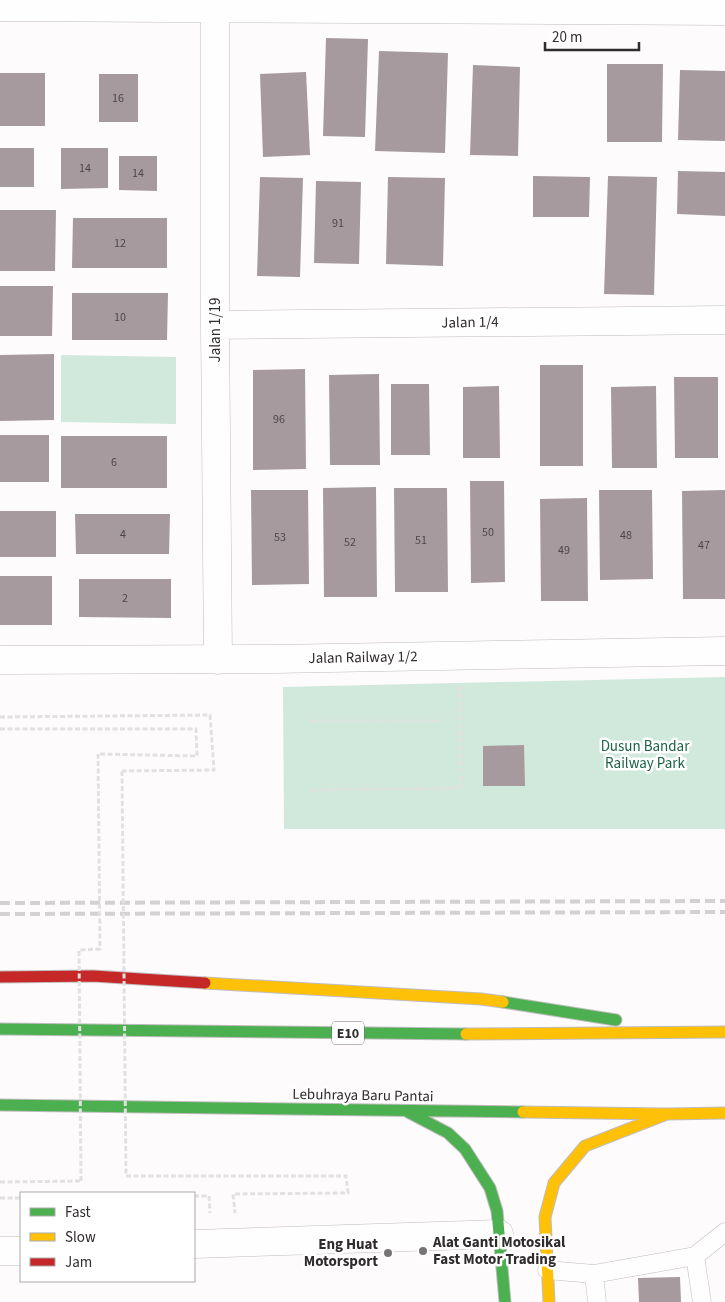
<svg xmlns="http://www.w3.org/2000/svg" width="725" height="1302" viewBox="0 0 725 1302" font-family="'Source Sans 3',sans-serif">
  <style>
    .green { fill: #d1e8dc }
    .building { fill: #a69a9e }
    .lines { fill: none; stroke-linecap: round; stroke-linejoin: round }
    .lane-casing { stroke: #c0bcbe; stroke-width: 19 }
    .street-casing { stroke: #c0bcbe; stroke-width: 29 }
    .fast-casing { stroke: #c0bcbe; stroke-width: 13 }
    .slow-casing { stroke: #c0bcbe; stroke-width: 13 }
    .jam-casing { stroke: #c0bcbe; stroke-width: 13 }
    .path { stroke: #e2e1e1; stroke-width: 3; stroke-dasharray: 5 2.5; stroke-linecap: butt }
    .lane { stroke: #fffeff; stroke-width: 18 }
    .street { stroke: #fffeff; stroke-width: 28 }
    .fast { stroke: #4caf50; stroke-width: 11 }
    .slow { stroke: #ffc107; stroke-width: 11 }
    .jam { stroke: #c62828; stroke-width: 11 }
    .rail { stroke: #d2d2d2; stroke-width: 4; stroke-dasharray: 10 5; stroke-linecap: butt }
    .path-bridge { stroke: #e2e1e1; stroke-width: 3; stroke-dasharray: 5 2.5; stroke-linecap: butt }
    .poi-dot { fill: #787475; stroke: #fff; stroke-width: 2 }
    .labels { text-anchor: middle; stroke-width: 5; stroke-linejoin: round; paint-order: stroke }
    .number-label { font-size: 12px; fill: #4e4748 }
    .shield { fill: #fff; stroke: #6e6b6b; stroke-width: 1 }
    .shield-label { font-size: 14px; font-weight: bold; fill: #302b2c }
    .street-label { font-size: 15px; fill: #302b2c; stroke: #fff }
    .park-label { font-size: 15px; fill: #1a6345; stroke: #fff }
    .poi-label { font-size: 15px; font-weight: bold; fill: #302b2c; stroke: #fff; text-anchor: start }
  </style>
  <rect width="100%" height="100%" fill="#fdfbfc"/>
  <path class="green" d="M 61,355 L 176,357 L 176,424 L 61,422 Z
    M 725,677 L 725,829 L 284,829 L 283,687 Z"/>
  <path class="building" d="M 326,38 L 368,39 L 365,137 L 323,136 Z
    M 379,51 L 448,53 L 445,153 L 375,151 Z
    M 607,64 L 663,64 L 662,142 L 607,142 Z
    M 473,65 L 520,67 L 518,156 L 470,155 Z
    M 680,70 L 725,71 L 725,141 L 678,140 Z
    M 306,72 L 310,155 L 263,157 L 260,74 Z
    M 0,73 L 45,73 L 45,126 L 0,126 Z
    M 99,74 L 138,74 L 138,122 L 99,122 Z
    M 0,148 L 34,148 L 34,187 L 0,187 Z
    M 61,148 L 108,148 L 108,188 L 61,189 Z
    M 119,156 L 157,156 L 157,191 L 119,190 Z
    M 678,171 L 725,172 L 725,216 L 677,214 Z
    M 533,176 L 590,177 L 589,217 L 533,217 Z
    M 608,176 L 657,177 L 654,295 L 604,294 Z
    M 260,177 L 303,178 L 300,277 L 257,276 Z
    M 388,177 L 445,178 L 443,266 L 386,264 Z
    M 316,181 L 361,182 L 359,264 L 314,263 Z
    M 0,210 L 56,210 L 55,271 L 0,271 Z
    M 73,218 L 167,218 L 167,268 L 72,268 Z
    M 0,286 L 53,286 L 52,336 L 0,336 Z
    M 72,293 L 168,293 L 167,340 L 72,340 Z
    M 54,354 L 54,420 L 0,421 L 0,355 Z
    M 540,365 L 583,365 L 583,466 L 540,466 Z
    M 305,369 L 306,469 L 253,470 L 253,370 Z
    M 379,374 L 380,465 L 330,465 L 329,375 Z
    M 674,377 L 718,377 L 718,458 L 675,458 Z
    M 391,384 L 429,384 L 430,455 L 391,455 Z
    M 499,386 L 500,458 L 463,458 L 463,387 Z
    M 656,386 L 657,468 L 612,468 L 611,387 Z
    M 0,435 L 49,435 L 49,482 L 0,482 Z
    M 61,436 L 167,436 L 167,488 L 61,488 Z
    M 470,481 L 504,481 L 505,582 L 471,583 Z
    M 376,487 L 377,597 L 324,597 L 323,488 Z
    M 394,488 L 447,488 L 448,592 L 395,592 Z
    M 251,490 L 308,490 L 309,584 L 252,585 Z
    M 599,490 L 652,490 L 653,579 L 600,580 Z
    M 725,490 L 725,599 L 683,599 L 682,491 Z
    M 587,498 L 588,601 L 541,601 L 540,499 Z
    M 0,511 L 56,511 L 56,557 L 0,557 Z
    M 75,514 L 170,514 L 169,554 L 76,554 Z
    M 0,576 L 52,576 L 52,625 L 0,625 Z
    M 79,579 L 171,579 L 171,618 L 79,617 Z
    M 524,745 L 525,786 L 483,786 L 483,746 Z
    M 680,1277 L 681,1302 L 639,1302 L 638,1278 Z"/>
  <g class="lines">
    <g class="lane-casing">
      <path id="lane" d="M 695,1256 L 702,1302
        M 547,1270 L 594,1274 L 695,1256 L 725,1232
        M 594,1274 L 597,1302"/>
    </g>
    <g class="street-casing">
      <path id="street" d="M 215,0 L 215,325 L 218,660
        M 0,7 L 725,11
        M 215,325 L 725,320
        M 0,660 L 275,659 L 725,651
        M 194,1244 L 499,1234
        M 0,1251 L 21,1251"/>
    </g>
    <g class="fast-casing">
      <path id="fast" d="M 503,1002 L 616,1020
        M 0,1029 L 466,1034
        M 0,1105 L 523,1112
        M 406,1111 L 448,1133 L 465,1149 L 490,1188 L 497,1211 L 505,1302"/>
    </g>
    <g class="slow-casing">
      <path id="slow" d="M 205,983 L 481,999 L 503,1002
        M 466,1034 L 725,1032
        M 523,1112 L 667,1114 L 725,1113
        M 549,1302 L 545,1217 L 554,1183 L 585,1146 L 667,1114"/>
    </g>
    <g class="jam-casing">
      <path id="jam" d="M 0,977 L 93,976 L 205,983"/>
    </g>
    <path class="path" d="M 0,717 L 210,715 L 214,770 L 122,771
      M 310,721 L 440,721
      M 0,729 L 196,729 L 197,756 L 98,754
      M 311,790 L 461,788 L 460,686
      M 126,1176 L 346,1176 L 348,1193 L 233,1194 L 235,1213
      M 0,1182 L 81,1181
      M 194,1196 L 209,1196 L 210,1213
      M 0,1198 L 21,1198"/>
    <use href="#lane" class="lane"/>
    <use href="#street" class="street"/>
    <use href="#fast" class="fast"/>
    <use href="#slow" class="slow"/>
    <use href="#jam" class="jam"/>
    <path class="rail" d="M 0,903 L 725,901
      M 0,914 L 725,912"/>
    <path class="path-bridge" d="M 122,771 L 126,1176
      M 81,1181 L 79,950 L 100,949 L 98,754"/>
  </g>
  <g class="poi-dot">
    <circle cx="423" cy="1251" r="5"/>
    <circle cx="388" cy="1253" r="5"/>
  </g>
  <g class="labels">
    <g class="number-label">
      <text x="118" y="102">16</text>
      <text x="85" y="172">14</text>
      <text x="138" y="177">14</text>
      <text x="338" y="227">91</text>
      <text x="120" y="247">12</text>
      <text x="120" y="321">10</text>
      <text x="279" y="423">96</text>
      <text x="114" y="466">6</text>
      <text x="488" y="536">50</text>
      <text x="123" y="538">4</text>
      <text x="626" y="539">48</text>
      <text x="280" y="541">53</text>
      <text x="421" y="544">51</text>
      <text x="350" y="546">52</text>
      <text x="704" y="549">47</text>
      <text x="564" y="554">49</text>
      <text x="125" y="602">2</text>
    </g>
    <rect class="shield" x="332" y="1021.5" width="32" height="23" rx="4"/>
    <g class="shield-label">
      <text x="348" y="1038">E10</text>
    </g>
    <g class="street-label">
      <text transform="translate(470 322) rotate(-1)" y="5">Jalan 1/4</text>
      <text transform="translate(215 330) rotate(-90)" y="5">Jalan 1/19</text>
      <text transform="translate(363 657) rotate(-1)" y="5">Jalan Railway 1/2</text>
      <text transform="translate(363 1095) rotate(1)" y="5">Lebuhraya Baru Pantai</text>
    </g>
    <g class="park-label">
      <text x="645" y="751">Dusun Bandar<tspan x="645" dy="17">Railway Park</tspan></text>
    </g>
    <g class="poi-label">
      <text x="433" y="1247">Alat Ganti Motosikal<tspan x="433" dy="17">Fast Motor Trading</tspan></text>
      <text x="378" y="1249" text-anchor="end">Eng Huat<tspan x="378" dy="17">Motorsport</tspan></text>
    </g>
  </g>
  <rect x="20" y="1192" width="175" height="90" fill="#ffffff" stroke="#acaaab"/>
  <rect x="30" y="1208" width="25" height="8" fill="#4caf50" stroke="#acaaab"/>
  <text x="65" y="1217" font-size="15" fill="#302b2c">Fast</text>
  <rect x="30" y="1233" width="25" height="8" fill="#ffc107" stroke="#acaaab"/>
  <text x="65" y="1242" font-size="15" fill="#302b2c">Slow</text>
  <rect x="30" y="1258" width="25" height="8" fill="#c62828" stroke="#acaaab"/>
  <text x="65" y="1267" font-size="15" fill="#302b2c">Jam</text>
  <path d="M545 42v8h94v-8" fill="none" stroke="#302b2c" stroke-width="2.5"/>
  <text x="552" y="42" font-size="15" fill="#302b2c" stroke="#ffffff" stroke-width="4" paint-order="stroke">20 m</text>
</svg>
